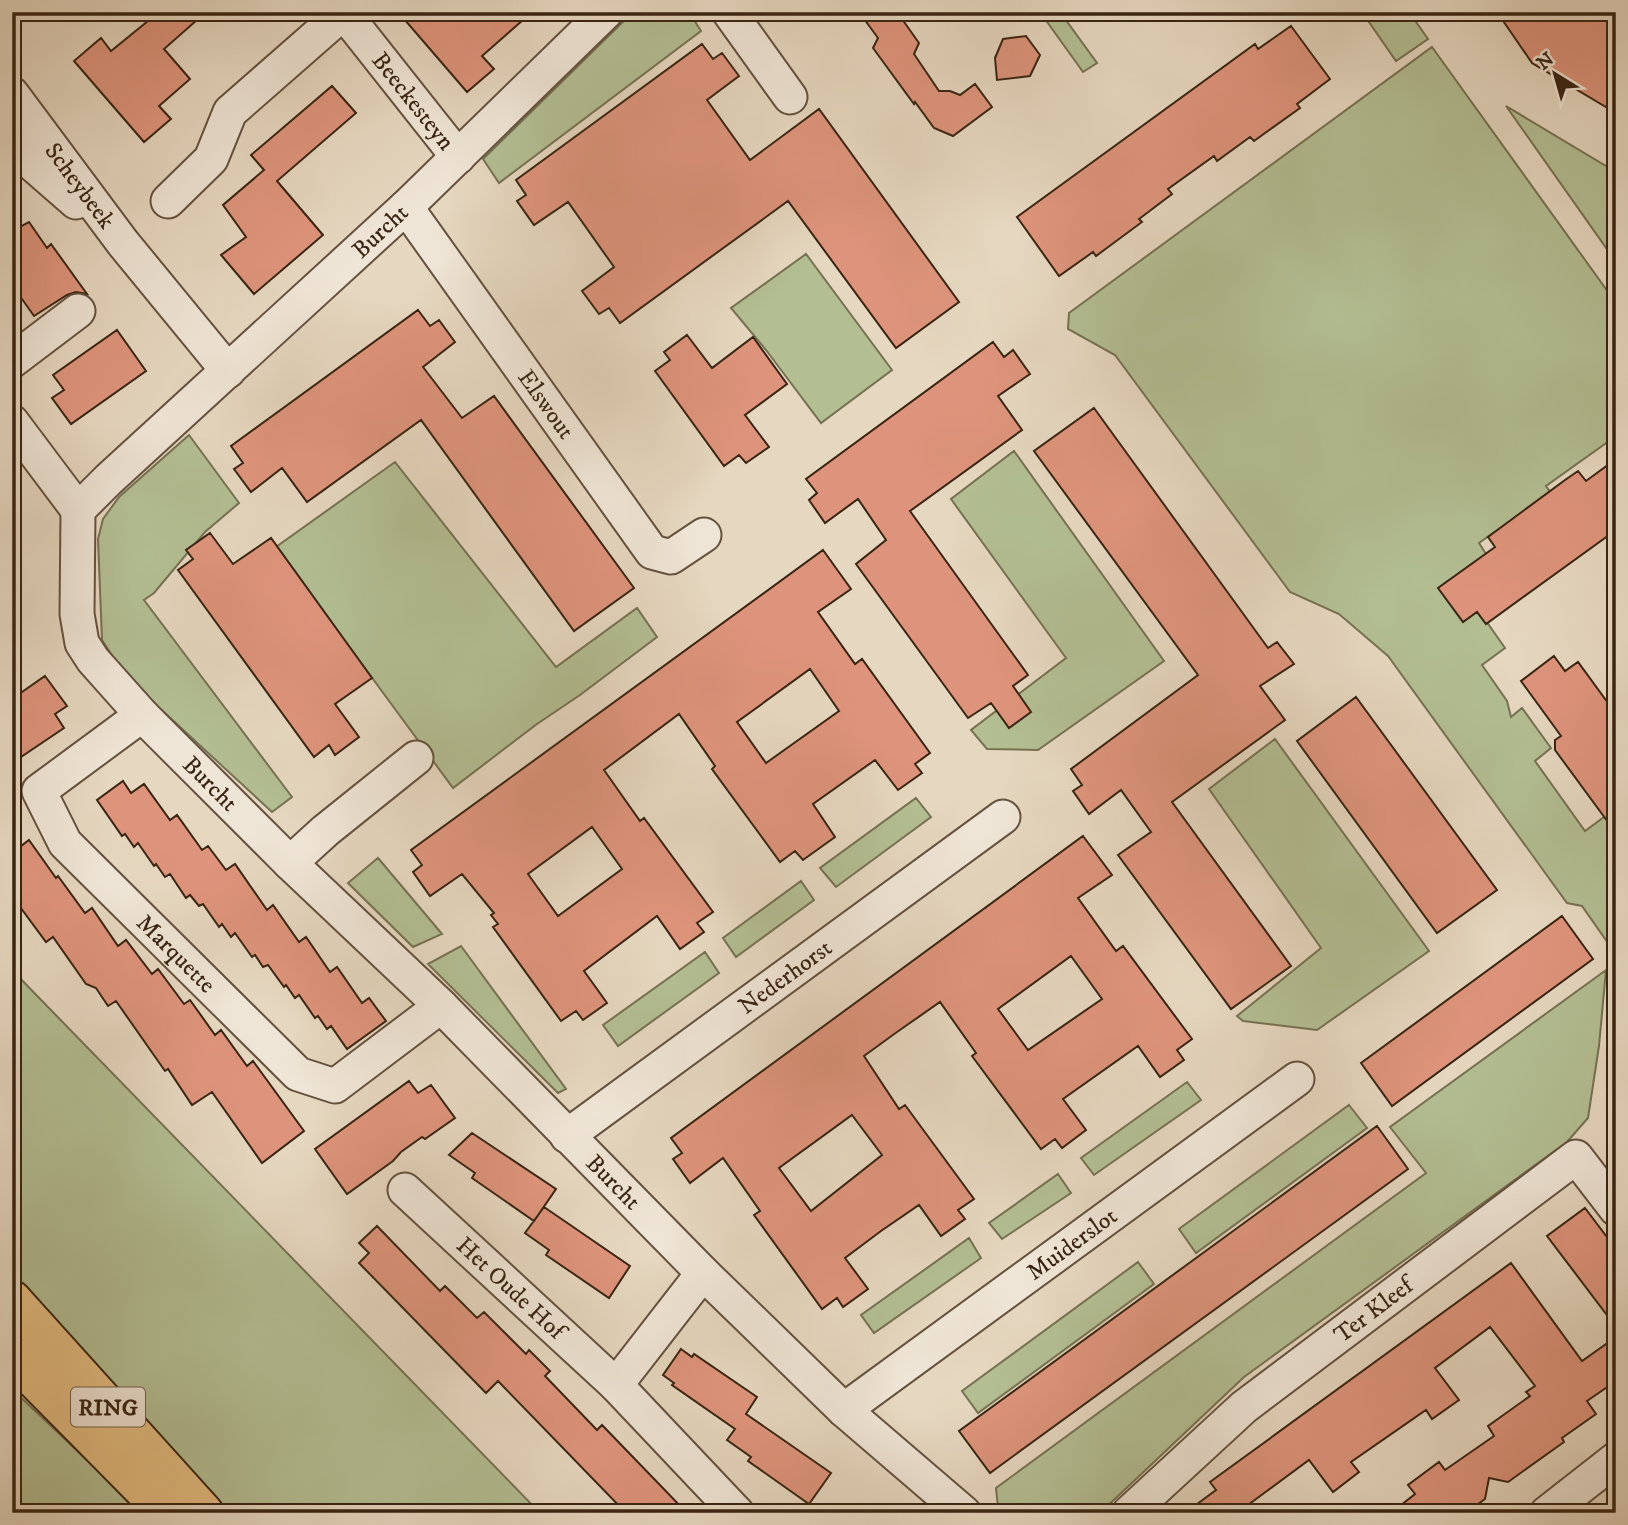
<svg xmlns="http://www.w3.org/2000/svg" width="1628" height="1525" viewBox="0 0 1628 1525" font-family="'IM FELL DW Pica',serif">
  <style>
    .green { fill: #b3be93; stroke: #767152; stroke-width: 2 }
    .building { fill: #de947c; stroke: #392412; stroke-width: 2; fill-rule: evenodd }
    .lines { fill: none; stroke-linecap: round; stroke-linejoin: round }
    .street-casing { stroke: #64513e; stroke-width: 37 }
    .primary-casing { stroke: #392412; stroke-width: 42 }
    .street { stroke: #efe5d6; stroke-width: 33 }
    .primary { stroke: #e3bc80; stroke-width: 38 }
    .labels { text-anchor: middle; stroke-width: 6; stroke-linejoin: round; paint-order: stroke }
    .shield { fill: #efe5d6; stroke: #705e4d; stroke-width: 2 }
    .shield-label { font-size: 23px; font-weight: bold; fill: #392412 }
    .street-label { font-size: 24px; fill: #392412; stroke: #efe5d6 }
  </style>
  <rect width="100%" height="100%" fill="#e6d7c0"/>
  <filter id="stains"><feTurbulence type="fractalNoise" baseFrequency=".00286" numOctaves="4"/><feColorMatrix values="0 0 0 0 .2 0 0 0 0 .09 0 0 0 0 .02 0 0 0 .5 -.17"/></filter>
  <radialGradient id="worn" r=".72"><stop offset=".6" stop-color="#630" stop-opacity="0"/><stop offset="1" stop-color="#630" stop-opacity=".3"/></radialGradient>
  <path class="green" d="M 633,12 L 689,12 L 701,31 L 499,183 L 483,159 Z
    M 1040,12 L 1060,12 L 1097,63 L 1083,72 Z
    M 1362,12 L 1409,12 L 1428,39 L 1396,61 Z
    M 1432,47 L 1616,303 L 1616,436 L 1546,486 L 1560,506 L 1523,512 L 1479,543 L 1488,557 L 1456,578 L 1505,648 L 1482,665 L 1507,701 L 1511,717 L 1522,708 L 1551,748 L 1535,761 L 1585,831 L 1616,808 L 1615,953 L 1582,906 L 1567,903 L 1388,656 L 1339,614 L 1290,592 L 1115,355 L 1068,329 L 1069,313 Z
    M 1506,106 L 1616,172 L 1616,262 Z
    M 806,254 L 892,370 L 821,423 L 766,350 L 731,308 Z
    M 189,435 L 239,503 L 205,532 L 154,593 L 144,600 L 292,797 L 272,812 L 126,677 L 102,640 L 98,539 L 103,519 L 119,497 Z
    M 1014,451 L 1164,661 L 1038,750 L 987,749 L 971,730 L 1066,658 L 951,499 Z
    M 395,462 L 556,667 L 637,608 L 657,637 L 580,695 L 537,724 L 453,788 L 276,547 Z
    M 1275,739 L 1429,951 L 1317,1030 L 1243,1021 L 1237,1016 L 1321,948 L 1209,789 Z
    M 916,798 L 931,817 L 836,887 L 820,868 Z
    M 378,858 L 442,934 L 413,947 L 348,883 Z
    M 801,881 L 814,900 L 736,957 L 723,938 Z
    M 461,946 L 566,1089 L 558,1093 L 428,964 Z
    M 705,952 L 719,973 L 618,1046 L 603,1025 Z
    M 12,970 L 540,1513 L 214,1513 L 81,1364 L 12,1275 Z
    M 1606,970 L 1599,1046 L 1588,1118 L 1567,1142 L 1244,1377 L 1100,1513 L 1004,1513 L 998,1507 L 996,1488 L 1426,1173 L 1390,1127 Z
    M 1187,1082 L 1201,1100 L 1094,1175 L 1081,1158 Z
    M 1349,1105 L 1367,1128 L 1196,1253 L 1179,1229 Z
    M 1058,1174 L 1071,1193 L 1002,1239 L 989,1223 Z
    M 969,1238 L 981,1258 L 874,1333 L 861,1315 Z
    M 1138,1262 L 1154,1284 L 978,1413 L 962,1391 Z
    M 12,1389 L 143,1513 L 12,1513 Z"/>
  <path class="building" d="M 159,12 L 206,12 L 164,49 L 190,79 L 159,106 L 171,119 L 144,142 L 74,61 L 101,38 L 111,51 Z
    M 398,12 L 532,12 L 482,56 L 494,69 L 467,92 Z
    M 859,12 L 897,12 L 919,43 L 914,54 L 939,91 L 950,91 L 960,95 L 975,84 L 992,107 L 953,136 L 934,128 L 915,102 L 914,104 L 873,48 L 878,38 Z
    M 1497,12 L 1592,12 L 1616,27 L 1616,113 L 1532,63 Z
    M 1291,26 L 1330,79 L 1297,104 L 1300,108 L 1254,141 L 1250,137 L 1217,161 L 1214,156 L 1168,189 L 1172,194 L 1139,219 L 1142,222 L 1096,256 L 1093,252 L 1059,276 L 1017,217 L 1255,44 L 1258,49 Z
    M 1026,36 L 1040,55 L 1030,76 L 997,80 L 995,58 L 1003,39 Z
    M 702,44 L 713,59 L 722,53 L 739,76 L 707,100 L 750,160 L 819,109 L 959,302 L 896,348 L 788,201 L 620,323 L 609,308 L 599,314 L 582,291 L 614,267 L 568,202 L 534,225 L 517,201 L 526,195 L 516,180 Z
    M 332,86 L 356,113 L 277,181 L 323,235 L 254,294 L 221,255 L 246,237 L 223,205 L 264,170 L 251,155 Z
    M 29,222 L 47,248 L 51,244 L 87,294 L 76,292 L 67,295 L 34,316 L 12,285 L 12,231 Z
    M 418,310 L 430,326 L 439,320 L 455,342 L 423,367 L 462,418 L 494,396 L 634,588 L 574,631 L 421,420 L 307,502 L 282,468 L 251,492 L 234,469 L 243,463 L 231,446 Z
    M 117,330 L 146,371 L 71,424 L 52,398 L 64,390 L 53,375 Z
    M 687,335 L 712,368 L 753,337 L 787,384 L 745,415 L 769,447 L 746,463 L 739,455 L 724,466 L 655,371 L 670,360 L 664,352 Z
    M 993,342 L 1004,357 L 1013,350 L 1030,374 L 998,396 L 1022,430 L 910,511 L 1028,675 L 1013,686 L 1031,712 L 1009,728 L 991,703 L 968,718 L 856,564 L 886,540 L 858,499 L 825,523 L 809,500 L 817,493 L 806,479 Z
    M 1094,408 L 1268,648 L 1277,642 L 1294,664 L 1260,686 L 1285,720 L 1172,802 L 1291,966 L 1231,1009 L 1118,855 L 1151,832 L 1121,790 L 1089,814 L 1073,791 L 1082,785 L 1071,769 L 1198,675 L 1034,451 Z
    M 1616,459 L 1616,530 L 1486,624 L 1477,612 L 1463,622 L 1438,588 L 1495,547 L 1488,537 L 1565,480 L 1578,471 L 1586,481 Z
    M 210,533 L 233,564 L 271,538 L 372,678 L 335,704 L 359,737 L 335,755 L 329,745 L 314,757 L 178,570 L 193,559 L 186,550 Z
    M 823,550 L 851,589 L 818,612 L 855,664 L 862,659 L 930,753 L 915,764 L 922,773 L 898,790 L 875,760 L 813,804 L 835,837 L 803,860 L 795,851 L 780,862 L 712,769 L 715,766 L 679,714 L 604,770 L 640,821 L 644,818 L 713,912 L 697,923 L 704,932 L 680,949 L 657,916 L 584,971 L 607,1003 L 583,1020 L 576,1011 L 561,1021 L 493,927 L 498,924 L 491,915 L 494,913 L 462,874 L 430,896 L 413,872 L 422,865 L 411,850 ZM 810,669 L 839,711 L 766,763 L 737,722 ZM 592,827 L 622,869 L 558,916 L 528,874 Z
    M 1554,656 L 1565,671 L 1578,662 L 1616,714 L 1616,833 L 1555,750 L 1555,740 L 1561,736 L 1521,681 Z
    M 45,676 L 67,706 L 55,714 L 64,728 L 12,763 L 12,699 Z
    M 1356,697 L 1497,890 L 1437,933 L 1297,741 Z
    M 123,781 L 131,793 L 144,784 L 170,820 L 177,815 L 202,850 L 208,846 L 226,870 L 235,864 L 267,910 L 273,905 L 299,942 L 306,937 L 330,972 L 337,967 L 362,1003 L 369,998 L 386,1021 L 347,1049 L 331,1026 L 327,1029 L 318,1016 L 315,1018 L 299,995 L 295,998 L 286,985 L 284,987 L 268,965 L 263,967 L 255,955 L 252,957 L 235,933 L 231,937 L 222,924 L 219,927 L 203,904 L 199,906 L 190,895 L 186,898 L 170,874 L 165,877 L 156,864 L 154,866 L 138,843 L 134,847 L 125,834 L 122,836 L 97,800 Z
    M 1083,836 L 1112,875 L 1078,898 L 1116,951 L 1123,946 L 1192,1039 L 1177,1050 L 1184,1060 L 1160,1077 L 1138,1046 L 1063,1099 L 1086,1130 L 1062,1148 L 1055,1139 L 1041,1149 L 972,1056 L 976,1053 L 940,1002 L 897,1032 L 864,1056 L 899,1109 L 905,1105 L 974,1199 L 958,1210 L 965,1219 L 941,1236 L 919,1205 L 881,1231 L 845,1258 L 868,1289 L 843,1307 L 837,1298 L 822,1309 L 754,1215 L 760,1211 L 723,1158 L 690,1183 L 673,1159 L 682,1153 L 671,1138 ZM 1071,956 L 1102,999 L 1028,1050 L 998,1009 ZM 852,1115 L 882,1155 L 811,1211 L 779,1168 Z
    M 29,840 L 56,878 L 58,876 L 85,913 L 92,908 L 118,946 L 126,940 L 152,974 L 158,969 L 184,1004 L 190,1000 L 215,1035 L 221,1030 L 247,1066 L 253,1061 L 304,1131 L 262,1163 L 212,1092 L 192,1105 L 168,1069 L 165,1071 L 116,1001 L 108,1006 L 96,988 L 86,984 L 53,937 L 46,942 L 12,896 L 12,853 Z
    M 1562,916 L 1593,959 L 1392,1106 L 1361,1063 Z
    M 409,1081 L 418,1093 L 431,1085 L 455,1118 L 425,1139 L 422,1137 L 401,1152 L 393,1161 L 347,1194 L 315,1149 Z
    M 1377,1126 L 1408,1169 L 990,1473 L 959,1431 Z
    M 472,1133 L 556,1189 L 534,1221 L 472,1178 L 475,1173 L 449,1155 Z
    M 544,1207 L 630,1266 L 609,1298 L 546,1255 L 549,1250 L 525,1233 Z
    M 1585,1208 L 1616,1249 L 1616,1327 L 1547,1236 Z
    M 377,1226 L 440,1291 L 445,1286 L 477,1318 L 484,1312 L 526,1354 L 529,1350 L 550,1371 L 545,1376 L 597,1430 L 602,1425 L 687,1513 L 626,1513 L 498,1381 L 486,1393 L 359,1263 L 369,1253 L 359,1243 Z
    M 1511,1263 L 1582,1361 L 1616,1337 L 1616,1381 L 1587,1401 L 1596,1414 L 1562,1438 L 1564,1442 L 1508,1482 L 1489,1478 L 1485,1499 L 1474,1507 L 1462,1505 L 1452,1513 L 1391,1513 L 1415,1494 L 1408,1485 L 1439,1462 L 1445,1470 L 1494,1436 L 1488,1426 L 1530,1396 L 1526,1392 L 1535,1386 L 1490,1327 L 1435,1368 L 1459,1400 L 1432,1419 L 1426,1410 L 1351,1462 L 1359,1472 L 1333,1492 L 1309,1460 L 1237,1513 L 1185,1513 L 1216,1490 L 1210,1482 Z
    M 681,1349 L 692,1357 L 694,1354 L 757,1397 L 746,1414 L 831,1473 L 809,1504 L 748,1461 L 751,1457 L 727,1440 L 735,1429 L 672,1385 L 674,1383 L 663,1375 Z"/>
  <g class="lines">
    <g class="street-casing">
      <g id="street">
        <path id="s1" d="M 606,12 L 406,207 L 108,480 L 78,510 L 77,614 L 82,643 L 93,660 L 142,715 L 290,863 L 441,1006 L 703,1273 L 844,1410 L 964,1513"/>
        <path d="M 729,12 L 790,97"/>
        <path id="s2" d="M 344,13 L 458,157"/>
        <path id="s3" d="M 12,94 L 123,243 L 228,371"/>
        <path d="M 12,142 L 29,161 L 76,202"/>
        <path d="M 168,201 L 211,159 L 230,112 L 344,12"/>
        <path id="s4" d="M 406,207 L 652,552 L 671,557 L 704,535"/>
        <path d="M 12,361 L 78,311"/>
        <path d="M 12,422 L 78,510"/>
        <path id="s5" d="M 142,715 L 39,791 L 65,843 L 298,1074 L 335,1086 L 441,1006"/>
        <path d="M 290,863 L 325,831 L 416,758"/>
        <path id="s6" d="M 567,1136 L 1003,817"/>
        <path id="s7" d="M 405,1190 L 616,1385 L 737,1513"/>
        <path d="M 616,1385 L 703,1273"/>
        <path id="s8" d="M 844,1410 L 1297,1079"/>
        <path id="s9" d="M 1129,1513 L 1244,1407 L 1576,1157 L 1616,1209"/>
        <path d="M 1547,1513 L 1616,1459"/>
      </g>
    </g>
    <g class="primary-casing">
      <path id="primary" d="M 12,1300 L 204,1513
        M 12,1356 L 167,1513"/>
    </g>
    <use href="#street" class="street"/>
    <use href="#primary" class="primary"/>
  </g>
  <g class="labels">
    <rect class="shield" x="71" y="1387.5" width="74" height="39" rx="5"/>
    <g class="shield-label">
      <text x="108" y="1415">RING</text>
    </g>
    <g class="street-label">
      <text dy="8" stroke="none"><textPath href="#s2" startOffset="112">Beeckesteyn</textPath></text>
      <text dy="8" stroke="none"><textPath href="#s3" startOffset="114">Scheybeek</textPath></text>
      <text transform="translate(380 231) rotate(-43)" y="8">Burcht</text>
      <text dy="8" stroke="none"><textPath href="#s4" startOffset="242">Elswout</textPath></text>
      <text dy="8" stroke="none"><textPath href="#s1" startOffset="1050">Burcht</textPath></text>
      <text dy="8" stroke="none"><textPath href="#s5" startOffset="343">Marquette</textPath></text>
      <text dy="8" stroke="none"><textPath href="#s6" startOffset="270">Nederhorst</textPath></text>
      <text dy="8" stroke="none"><textPath href="#s1" startOffset="1617">Burcht</textPath></text>
      <text dy="8" stroke="none"><textPath href="#s8" startOffset="282">Muiderslot</textPath></text>
      <text dy="8" stroke="none"><textPath href="#s7" startOffset="144">Het Oude Hof</textPath></text>
      <text dy="8" stroke="none"><textPath href="#s9" startOffset="318">Ter Kleef</textPath></text>
    </g>
  </g>
  <rect width="1628" height="1525" fill="none" stroke="#e6d7c0" stroke-width="42"/>
  <rect x="14" y="14" width="1600" height="1497" fill="none" stroke="#392412" stroke-width="3.5"/>
  <rect x="21" y="21" width="1586" height="1483" fill="none" stroke="#392412" stroke-width="2"/>
  <g transform="translate(1555 74) rotate(323)" stroke="#efe5d6" stroke-width="5" paint-order="stroke">
  <path d="M0-5L12 26L0 18L-12 26Z" fill="#392412"/>
  <text y="-10" font-size="19" font-weight="bold" text-anchor="middle" fill="#392412">N</text>
  </g>
  <rect width="100%" height="100%" filter="url(#stains)"/>
  <rect width="100%" height="100%" fill="url(#worn)"/>
</svg>
